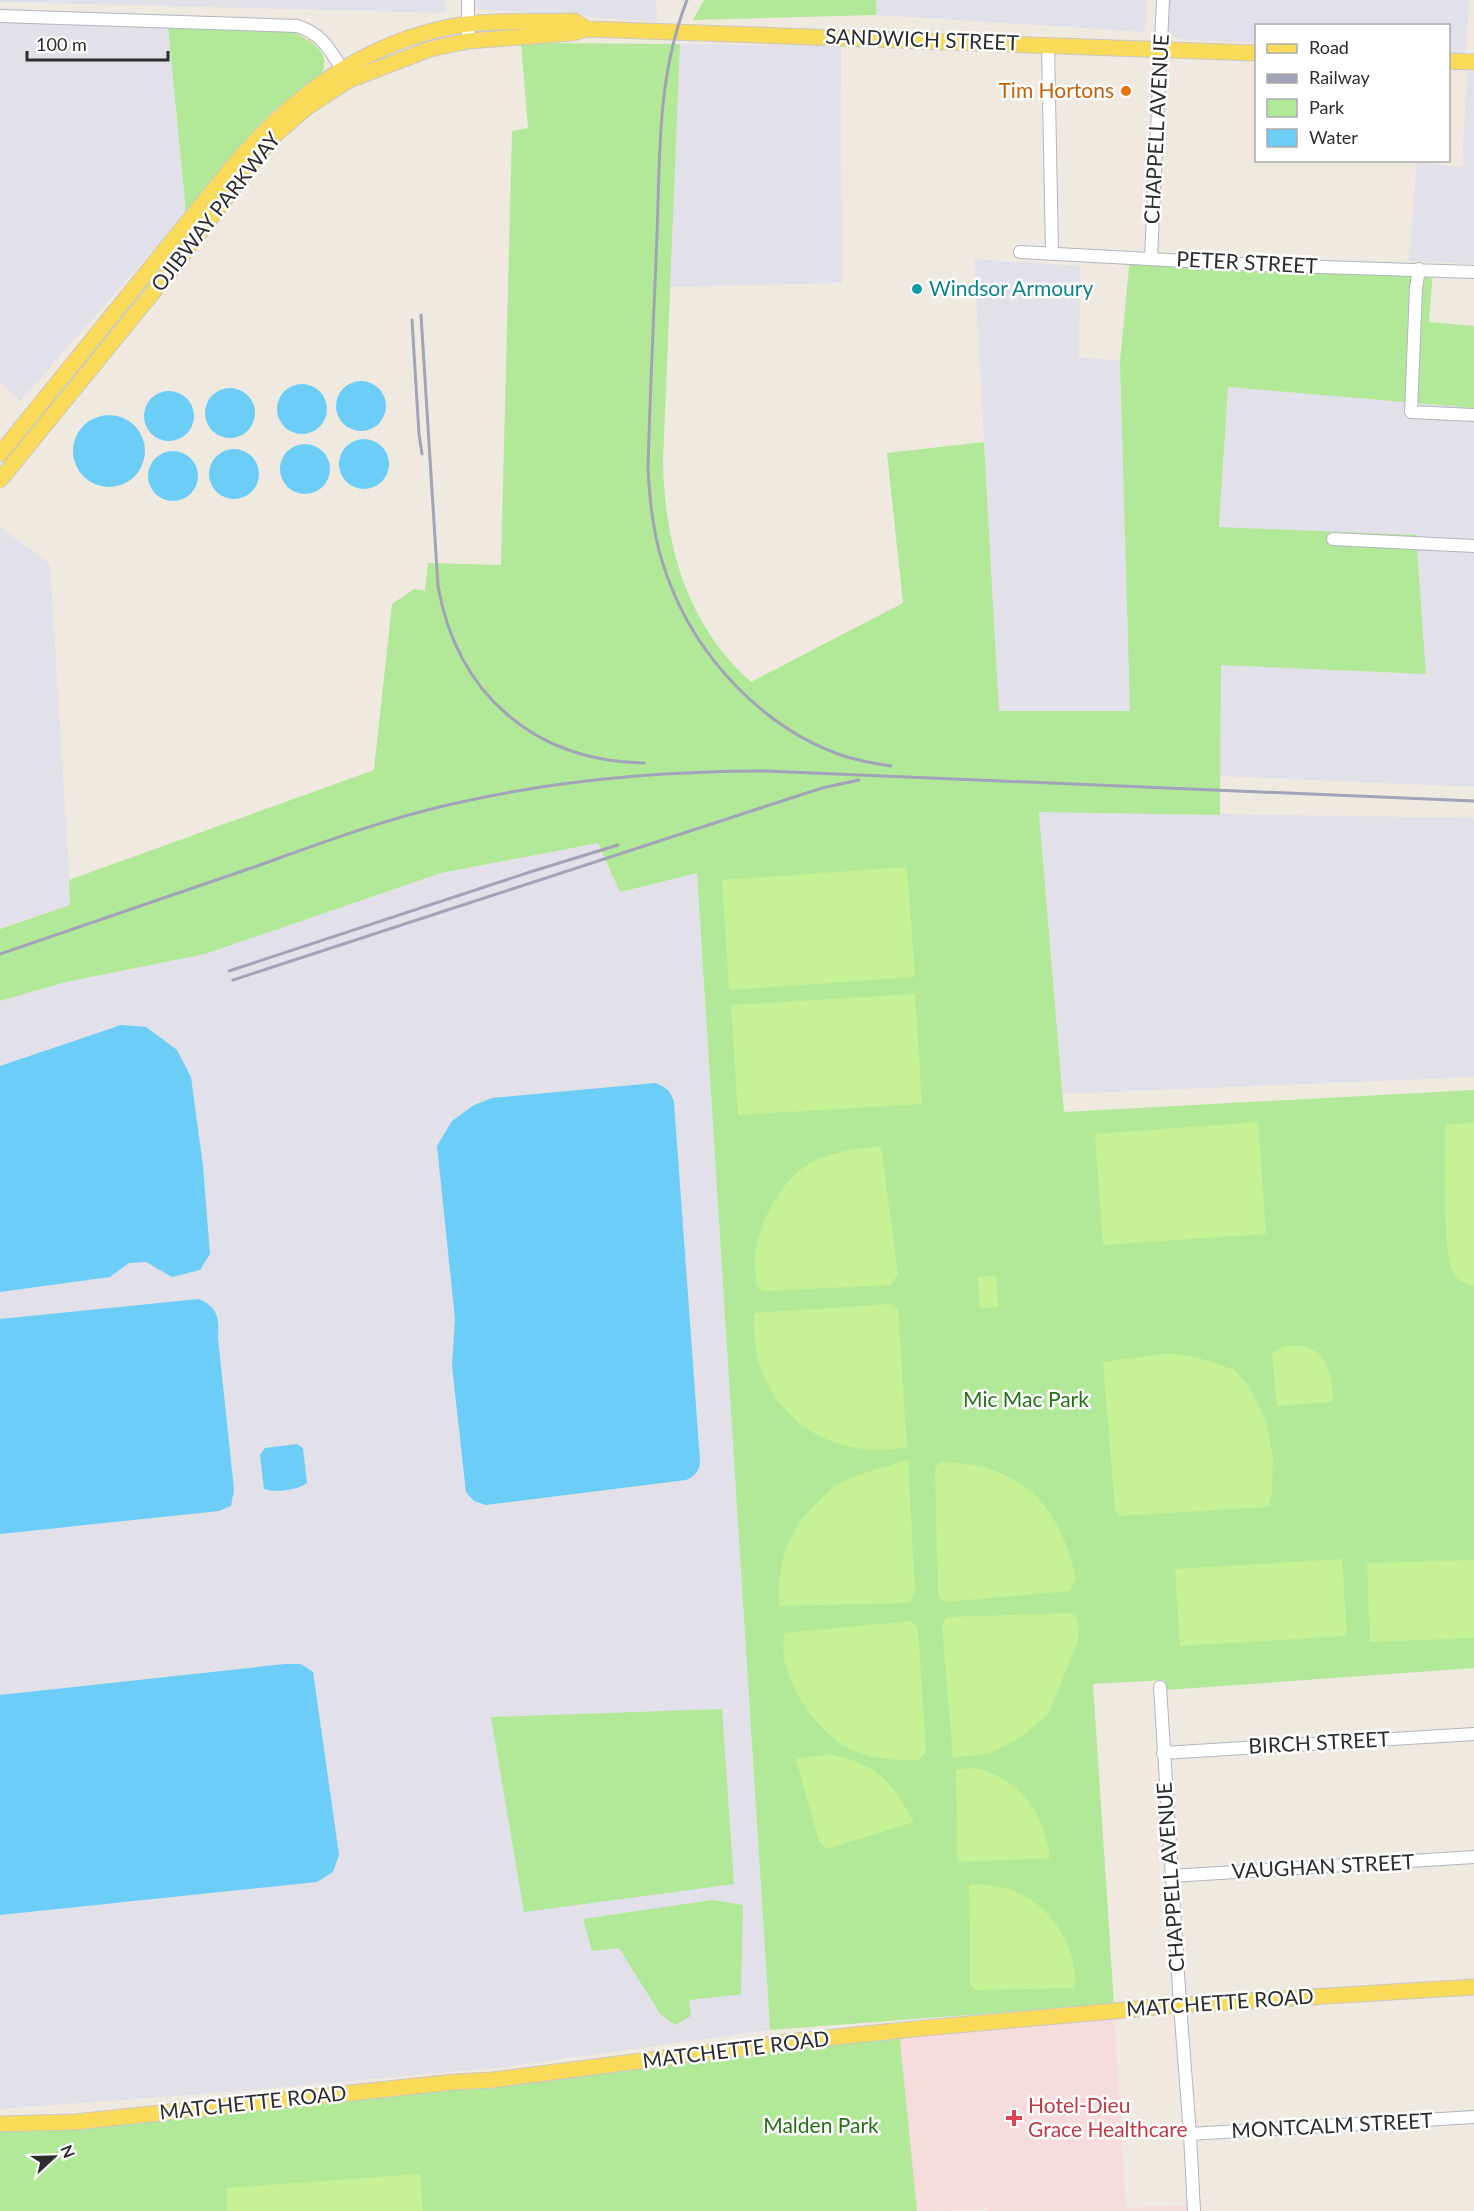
<svg xmlns="http://www.w3.org/2000/svg" width="1474" height="2211" viewBox="0 0 1474 2211" font-family="Lato,sans-serif">
  <style>
    .industrial { fill: #e2e0e8 }
    .medical { fill: #f6dcdd }
    .green { fill: #b1e998 }
    .pitch { fill: #c6f194 }
    .water { fill: #6ccef7 }
    .lines { fill: none; stroke-linecap: round; stroke-linejoin: round }
    .minor-casing { stroke: #b3b5c1; stroke-width: 14 }
    .major-casing { stroke: #c8c8c8; stroke-width: 17 }
    .minor { stroke: #fff; stroke-width: 12 }
    .major { stroke: #fada59; stroke-width: 15 }
    .rail { stroke: #a1a3b8; stroke-width: 3 }
    .food-dot { fill: #e8710a; stroke: #fff; stroke-width: 2 }
    .culture-dot { fill: #0f9aa8; stroke: #fff; stroke-width: 2 }
    .health-dot { fill: #e0444e; stroke: #fff; stroke-width: 2 }
    .labels { text-anchor: middle; stroke-width: 5; stroke-linejoin: round; paint-order: stroke }
    .street-label { font-size: 21px; fill: #2d2d2d; stroke: #fff }
    .food-label { font-size: 21px; fill: #c56008; stroke: #fff; text-anchor: end }
    .culture-label { font-size: 21px; fill: #0d838f; stroke: #fff; text-anchor: start }
    .park-label { font-size: 21px; fill: #267116; stroke: #fff }
    .health-label { font-size: 21px; fill: #be3a42; stroke: #fff; text-anchor: start }
  </style>
  <rect width="100%" height="100%" fill="#efe9df"/>
  <path class="industrial" d="M 0,0 L 446,0 L 446,13 L 0,2 Z
    M 476,0 L 656,0 L 657,22 L 475,9 Z
    M 876,0 L 1147,0 L 1145,32 L 876,15 Z
    M 1169,0 L 1469,0 L 1466,53 L 1449,53 L 1448,26 L 1256,26 L 1256,43 L 1185,40 L 1174,37 L 1167,30 Z
    M 0,19 L 168,26 L 186,213 L 20,401 L 0,382 Z
    M 680,44 L 841,46 L 842,283 L 670,287 Z
    M 1467,71 L 1474,72 L 1474,264 L 1409,261 L 1417,162 L 1462,167 Z
    M 974,259 L 1080,266 L 1079,357 L 1120,361 L 1131,711 L 999,711 Z
    M 1228,387 L 1474,408 L 1474,787 L 1219,776 L 1221,665 L 1425,674 L 1416,535 L 1219,528 Z
    M 0,527 L 50,564 L 71,905 L 0,928 Z
    M 1039,811 L 1474,818 L 1474,1077 L 1063,1094 Z
    M 598,843 L 620,892 L 697,873 L 770,2030 L 505,2067 L 229,2092 L 0,2109 L 0,1001 L 66,982 L 205,954 L 441,873 Z"/>
  <path class="medical" d="M 1114,2012 L 1126,2208 L 1186,2205 L 1187,2211 L 988,2211 L 988,2209 L 917,2211 L 899,2031 Z"/>
  <path class="green" d="M 704,0 L 876,0 L 876,15 L 693,20 Z
    M 168,26 L 292,32 C 306,38 327,48 324,66 C 322,83 296,93 284,102 C 246,133 217,175 186,213 Z
    M 521,43 L 680,44 L 663,463 C 665,546 687,625 751,682 L 903,603 L 887,453 L 984,442 L 999,711 L 1130,711 L 1120,361 L 1130,258 L 1433,273 L 1429,322 L 1474,326 L 1474,408 L 1228,387 L 1219,527 L 1416,535 L 1426,674 L 1221,665 L 1220,815 L 1039,812 L 1064,1112 L 1474,1090 L 1474,1668 L 1165,1690 L 1164,1680 L 1093,1684 L 1114,2004 L 770,2030 L 697,873 L 620,892 L 598,843 L 441,873 L 205,954 L 66,982 L 0,1001 L 0,929 L 70,905 L 69,880 L 374,770 L 392,604 L 414,589 L 425,591 L 428,563 L 501,565 L 512,131 L 528,128 Z
    M 722,1709 L 734,1884 L 524,1912 L 491,1717 Z
    M 712,1900 L 743,1905 L 741,1994 L 689,2000 L 691,2016 L 675,2025 L 661,2015 L 619,1948 L 592,1951 L 583,1919 Z
    M 899,2031 L 917,2211 L 0,2211 L 0,2129 Z"/>
  <path class="pitch" d="M 907,867 L 915,977 L 729,990 L 722,880 Z
    M 915,994 L 922,1104 L 738,1115 L 731,1005 Z
    M 1258,1122 L 1266,1234 L 1103,1245 L 1095,1134 Z
    M 1474,1122 L 1474,1286 C 1466,1284 1459,1282 1454,1275 C 1442,1255 1445,1153 1445,1125 Z
    M 881,1146 L 898,1274 L 891,1285 L 763,1291 L 756,1285 C 756,1273 754,1259 756,1248 C 761,1218 783,1179 809,1164 C 831,1151 857,1149 881,1146 Z
    M 996,1276 L 998,1307 L 980,1308 L 978,1277 Z
    M 891,1304 L 898,1310 L 907,1447 C 892,1449 877,1451 862,1449 C 813,1443 773,1410 759,1363 C 754,1347 754,1330 754,1313 Z
    M 1284,1346 C 1290,1346 1298,1345 1304,1346 C 1330,1353 1332,1379 1333,1402 L 1277,1406 L 1272,1353 Z
    M 1170,1353 L 1199,1358 L 1235,1370 L 1250,1388 L 1266,1421 L 1273,1457 L 1272,1493 L 1268,1507 L 1119,1516 L 1115,1509 L 1103,1362 Z
    M 908,1460 L 915,1593 L 908,1603 L 779,1606 C 778,1561 786,1530 821,1499 C 826,1494 832,1488 838,1484 C 860,1473 884,1467 908,1460 Z
    M 939,1462 C 1019,1462 1060,1504 1076,1579 L 1070,1591 L 944,1602 L 938,1596 L 935,1469 Z
    M 1342,1559 L 1347,1636 L 1180,1646 L 1175,1569 Z
    M 1474,1560 L 1474,1638 L 1370,1642 L 1367,1563 Z
    M 1075,1613 L 1079,1627 L 1078,1641 L 1048,1715 L 1022,1736 L 991,1753 L 953,1758 L 942,1626 L 947,1617 Z
    M 911,1621 L 918,1628 L 926,1752 L 919,1760 C 898,1761 874,1759 854,1751 C 818,1736 774,1673 785,1633 Z
    M 830,1754 C 878,1765 891,1780 914,1822 L 827,1849 L 819,1842 L 796,1759 Z
    M 976,1768 C 1023,1781 1043,1812 1050,1858 L 960,1862 L 957,1859 L 956,1770 Z
    M 969,1885 C 1029,1879 1078,1928 1075,1988 L 976,1990 L 970,1984 Z
    M 420,2174 L 423,2211 L 227,2211 L 227,2188 Z"/>
  <path class="water" d="M336 406a25 25 0 1 1 50 0a25 25 0 1 1-50 0Z
    M277 409a25 25 0 1 1 50 0a25 25 0 1 1-50 0Z
    M205 413a25 25 0 1 1 50 0a25 25 0 1 1-50 0Z
    M144 416a25 25 0 1 1 50 0a25 25 0 1 1-50 0Z
    M73 451a36 36 0 1 1 72 0a36 36 0 1 1-72 0Z
    M339 464a25 25 0 1 1 50 0a25 25 0 1 1-50 0Z
    M280 469a25 25 0 1 1 50 0a25 25 0 1 1-50 0Z
    M209 474a25 25 0 1 1 50 0a25 25 0 1 1-50 0Z
    M148 476a25 25 0 1 1 50 0a25 25 0 1 1-50 0Z
    M 121,1025 L 146,1027 L 177,1050 L 191,1077 L 203,1166 L 210,1254 L 200,1270 L 172,1277 L 146,1262 L 129,1263 L 110,1277 L 0,1292 L 0,1066 Z
    M 655,1083 C 666,1087 671,1091 674,1102 L 700,1461 C 699,1471 696,1476 686,1480 L 486,1505 L 474,1501 L 466,1492 L 452,1366 L 455,1319 L 437,1146 L 452,1121 L 474,1105 L 492,1098 Z
    M 199,1299 C 219,1308 219,1319 218,1338 L 234,1490 L 231,1506 L 219,1511 L 0,1534 L 0,1319 Z
    M 297,1444 L 303,1448 L 307,1483 C 298,1490 276,1493 264,1489 L 260,1455 L 265,1448 Z
    M 285,1664 L 301,1664 L 313,1672 L 339,1855 L 333,1872 L 317,1882 L 0,1915 L 0,1695 Z"/>
  <g class="lines">
    <g class="minor-casing">
      <path id="minor" d="M 468,0 L 468,41
        M 0,16 L 297,26 C 326,35 331,54 347,76
        M 1048,45 L 1052,253
        M 1020,252 L 1260,265 L 1474,272
        M 1151,258 L 1163,0
        M 1419,269 L 1416,288 L 1411,412 L 1474,415
        M 1333,539 L 1474,546
        M 1160,1687 L 1180,2005 L 1190,2134 L 1194,2211
        M 1163,1753 L 1474,1734
        M 1171,1876 L 1474,1857
        M 1190,2134 L 1474,2117"/>
    </g>
    <g class="major-casing">
      <path id="major" d="M 1448,61 L 1474,62
        M 0,454 L 237,161 C 298,91 373,37 468,24 C 503,20 539,22 574,21 L 587,29
        M 0,480 L 176,264 L 259,154 L 277,133 L 306,108 L 349,80 L 430,49 L 468,41 L 572,33 L 587,29 L 1256,53
        M 0,2124 L 75,2122 L 454,2082 L 493,2080 L 787,2042 L 924,2028 L 1180,2005 L 1474,1987"/>
    </g>
    <use href="#minor" class="minor"/>
    <use href="#major" class="major"/>
    <path class="rail" d="M 687,0 C 657,77 660,154 657,235 C 654,313 650,391 648,469 C 650,505 654,541 667,576 C 696,657 764,730 847,757 C 861,761 877,764 891,766
      M 421,315 L 438,586 C 457,694 534,761 644,763
      M 412,320 L 419,434 L 422,454
      M 0,954 C 86,925 171,895 257,866 C 321,843 385,819 452,804 C 556,780 660,771 766,771 L 1474,801
      M 229,971 L 530,872 L 618,845
      M 233,980 L 782,801 L 822,788 L 859,780"/>
  </g>
  <circle class="food-dot" cx="1126" cy="91" r="6"/>
  <circle class="culture-dot" cx="917" cy="289" r="6"/>
  <path class="health-dot" d="M1011 2109h6v6h6v6h-6v6h-6v-6h-6v-6h6z"/>
  <g class="labels">
    <g class="street-label">
      <text transform="translate(922 40) rotate(2)" y="7">SANDWICH STREET</text>
      <text transform="translate(1157 129) rotate(-87)" y="7">CHAPPELL AVENUE</text>
      <text transform="translate(216 212) rotate(-52)" y="7">OJIBWAY PARKWAY</text>
      <text transform="translate(1247 263) rotate(3)" y="7">PETER STREET</text>
      <text transform="translate(1319 1743) rotate(-3)" y="7">BIRCH STREET</text>
      <text transform="translate(1323 1867) rotate(-3)" y="7">VAUGHAN STREET</text>
      <text transform="translate(1171 1877) rotate(-94)" y="7">CHAPPELL AVENUE</text>
      <text transform="translate(1220 2003) rotate(-4)" y="7">MATCHETTE ROAD</text>
      <text transform="translate(736 2050) rotate(-7)" y="7">MATCHETTE ROAD</text>
      <text transform="translate(253 2103) rotate(-6)" y="7">MATCHETTE ROAD</text>
      <text transform="translate(1332 2126) rotate(-3)" y="7">MONTCALM STREET</text>
    </g>
    <g class="food-label">
      <text x="1114" y="98">Tim Hortons</text>
    </g>
    <g class="culture-label">
      <text x="929" y="296">Windsor Armoury</text>
    </g>
    <g class="park-label">
      <text x="1026" y="1407">Mic Mac Park</text>
      <text x="821" y="2133">Malden Park</text>
    </g>
    <g class="health-label">
      <text x="1028" y="2113">Hotel-Dieu<tspan x="1028" dy="24">Grace Healthcare</tspan></text>
    </g>
  </g>
  <rect x="1255" y="24" width="195" height="138" fill="#ffffff" stroke="#ababab" stroke-width="1.5"/>
  <rect x="1267" y="44" width="30" height="9" fill="#fada59" stroke="#ababab" stroke-width="1.5"/>
  <text x="1309" y="54" font-size="18" fill="#2d2d2d">Road</text>
  <rect x="1267" y="74" width="30" height="9" fill="#a1a3b8" stroke="#ababab" stroke-width="1.5"/>
  <text x="1309" y="84" font-size="18" fill="#2d2d2d">Railway</text>
  <rect x="1267" y="99" width="30" height="18" fill="#b1e998" stroke="#ababab" stroke-width="1.5"/>
  <text x="1309" y="114" font-size="18" fill="#2d2d2d">Park</text>
  <rect x="1267" y="129" width="30" height="18" fill="#6ccef7" stroke="#ababab" stroke-width="1.5"/>
  <text x="1309" y="144" font-size="18" fill="#2d2d2d">Water</text>
  <g transform="translate(54 2157) rotate(68)" stroke="#ffffff" stroke-width="4.5" paint-order="stroke">
  <path d="M0-4.5L10 22L0 15L-10 22Z" fill="#2d2d2d"/>
  <text y="-9" font-size="16" font-weight="bold" text-anchor="middle" fill="#2d2d2d">N</text>
  </g>
  <path d="M27 51v9h141v-9" fill="none" stroke="#2d2d2d" stroke-width="3"/>
  <text x="36" y="51" font-size="18" fill="#2d2d2d" stroke="#ffffff" stroke-width="4.5" paint-order="stroke">100 m</text>
</svg>
